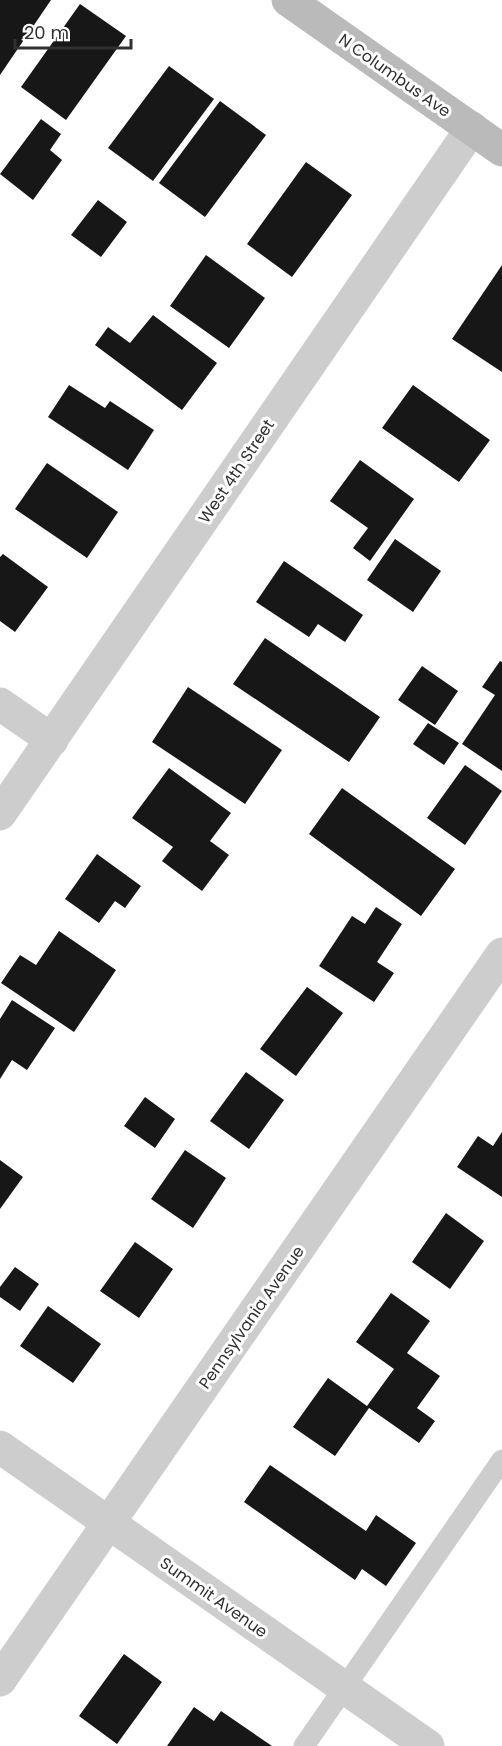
<svg xmlns="http://www.w3.org/2000/svg" width="502" height="1746" viewBox="0 0 502 1746" font-family="Poppins,sans-serif">
  <style>
    .building { fill: #171717 }
    .lines { fill: none; stroke-linecap: round; stroke-linejoin: round }
    .service { stroke: #cdcdcd; stroke-width: 21 }
    .minor { stroke: #cdcdcd; stroke-width: 33 }
    .tertiary { stroke: #cdcdcd; stroke-width: 33 }
    .secondary { stroke: #bababa; stroke-width: 33 }
    .labels { text-anchor: middle; stroke-width: 6; stroke-linejoin: round; paint-order: stroke }
    .street-label { font-size: 16px; fill: #303030; stroke: #fff }
  </style>
  <rect width="100%" height="100%" fill="#fff"/>
  <path class="building" d="M 0,0 L 51,0 L 0,75 Z
    M 80,4 L 126,36 L 66,120 L 21,87 Z
    M 169,66 L 214,99 L 153,181 L 108,148 Z
    M 220,101 L 266,135 L 205,217 L 159,183 Z
    M 41,119 L 61,134 L 50,150 L 62,160 L 33,200 L 0,174 Z
    M 306,162 L 352,195 L 292,277 L 247,244 Z
    M 98,200 L 127,222 L 101,257 L 71,235 Z
    M 206,255 L 265,298 L 229,348 L 170,306 Z
    M 502,265 L 502,372 L 452,339 Z
    M 153,315 L 217,363 L 182,410 L 95,345 L 108,327 L 130,343 Z
    M 69,385 L 105,408 L 110,401 L 154,430 L 128,470 L 48,417 Z
    M 413,385 L 490,440 L 459,482 L 382,428 Z
    M 360,460 L 414,499 L 370,561 L 353,548 L 368,528 L 330,501 Z
    M 47,463 L 118,512 L 87,558 L 15,509 Z
    M 395,539 L 441,571 L 413,612 L 367,580 Z
    M 3,554 L 48,587 L 15,632 L 0,621 L 0,557 Z
    M 284,561 L 363,615 L 345,642 L 318,624 L 309,637 L 256,602 Z
    M 265,638 L 380,717 L 349,762 L 233,684 Z
    M 500,661 L 502,662 L 502,771 L 462,744 L 495,695 L 482,687 Z
    M 422,666 L 458,691 L 435,725 L 398,700 Z
    M 188,687 L 282,750 L 245,804 L 152,742 Z
    M 428,723 L 459,743 L 444,765 L 413,744 Z
    M 465,765 L 502,791 L 465,845 L 427,818 Z
    M 169,768 L 231,813 L 210,841 L 229,855 L 202,891 L 162,861 L 173,847 L 132,818 Z
    M 342,788 L 455,869 L 421,916 L 309,834 Z
    M 97,854 L 141,886 L 125,908 L 115,901 L 99,923 L 65,899 Z
    M 376,907 L 402,924 L 377,962 L 394,973 L 374,1002 L 319,966 L 352,916 L 365,924 Z
    M 59,931 L 116,970 L 74,1032 L 1,983 L 20,955 L 36,965 Z
    M 307,987 L 343,1013 L 296,1076 L 260,1049 Z
    M 12,1000 L 55,1028 L 27,1070 L 12,1060 L 0,1079 L 0,1019 Z
    M 246,1072 L 284,1100 L 249,1149 L 210,1121 Z
    M 145,1097 L 175,1119 L 155,1148 L 124,1126 Z
    M 502,1132 L 502,1197 L 457,1167 L 478,1136 L 493,1146 Z
    M 185,1150 L 226,1178 L 193,1228 L 151,1199 Z
    M 0,1160 L 23,1177 L 0,1209 Z
    M 446,1213 L 484,1241 L 450,1289 L 412,1262 Z
    M 135,1242 L 173,1269 L 139,1318 L 100,1291 Z
    M 15,1267 L 39,1284 L 20,1311 L 0,1297 L 0,1287 Z
    M 391,1293 L 430,1321 L 407,1353 L 440,1376 L 417,1408 L 435,1421 L 419,1443 L 369,1408 L 335,1456 L 293,1427 L 328,1378 L 367,1406 L 394,1369 L 356,1342 Z
    M 48,1306 L 101,1344 L 73,1383 L 20,1346 Z
    M 270,1465 L 366,1531 L 376,1515 L 416,1543 L 386,1586 L 362,1569 L 355,1580 L 244,1502 Z
    M 124,1654 L 162,1682 L 117,1744 L 79,1716 Z
    M 194,1707 L 214,1721 L 221,1711 L 272,1746 L 167,1746 Z"/>
  <g class="lines">
    <path class="service" d="M 304,1746 L 502,1460"/>
    <path class="minor" d="M 0,704 L 52,740
      M 0,1447 L 428,1746
      M 0,1680 L 502,954"/>
    <path class="tertiary" d="M 0,814 L 472,128"/>
    <path class="secondary" d="M 288,0 L 502,150"/>
  </g>
  <g class="labels">
    <g class="street-label">
      <text transform="translate(395 75) rotate(35)" y="6">N Columbus Ave</text>
      <text transform="translate(236 471) rotate(-56)" y="6">West 4th Street</text>
      <text transform="translate(251 1317) rotate(-55)" y="6">Pennsylvania Avenue</text>
      <text transform="translate(214 1597) rotate(35)" y="6">Summit Avenue</text>
    </g>
  </g>
  <path d="M15 39v9h116v-9" fill="none" stroke="#303030" stroke-width="3"/>
  <text x="24" y="39" font-size="18" fill="#303030" stroke="#ffffff" stroke-width="4.5" paint-order="stroke">20 m</text>
</svg>
